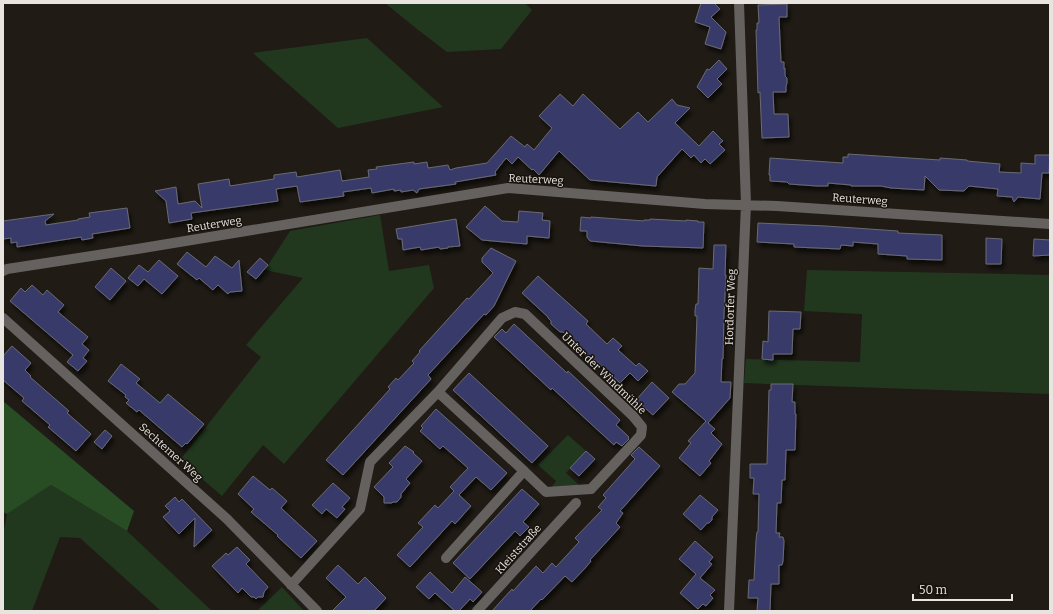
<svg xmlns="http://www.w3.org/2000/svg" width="1053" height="614" viewBox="0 0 1053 614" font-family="Bitter,serif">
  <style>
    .green { fill: #21381f }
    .forest { fill: #284d25 }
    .building { fill: #393b69; stroke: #696a73; filter: url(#shadow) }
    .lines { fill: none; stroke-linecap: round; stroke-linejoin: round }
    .minor { stroke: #65615f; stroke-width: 10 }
    .tertiary { stroke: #65615f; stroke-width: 10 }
    .labels { text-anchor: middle; stroke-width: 3; stroke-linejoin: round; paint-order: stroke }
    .street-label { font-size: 11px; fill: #e8e4e0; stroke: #17120c }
  </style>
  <defs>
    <filter id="shadow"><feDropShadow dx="2.5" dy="4.5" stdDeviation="2" flood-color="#0009"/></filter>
  </defs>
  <rect width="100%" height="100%" fill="#201b15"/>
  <path class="green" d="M 385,3 L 525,3 L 532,10 L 501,49 L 447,52 L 417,29 Z
    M 367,38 L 443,107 L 338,128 L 253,53 Z
    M 380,215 L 389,271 L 429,265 L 434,288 L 284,464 L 263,445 L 222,496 L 180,460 L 261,357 L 246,345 L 303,278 L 265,270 L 290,231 Z
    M 807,270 L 1050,275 L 1050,394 L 744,383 L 746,359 L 860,362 L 862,314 L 804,311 Z
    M 568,435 L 586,451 L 566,473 L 580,486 L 551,488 L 556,481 L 538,465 Z
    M 51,485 L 127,531 L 212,611 L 161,611 L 80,538 L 60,537 L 32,611 L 3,611 L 3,535 L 7,514 Z
    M 282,587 L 304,611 L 257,611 Z"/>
  <path class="forest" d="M 3,401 L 134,511 L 127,531 L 51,485 L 7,514 L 3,512 Z"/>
  <path class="building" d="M 701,3 L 714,3 L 720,9 L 711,17 L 726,32 L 721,49 L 705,44 L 710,27 L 695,22 Z
    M 787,4 L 787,17 L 779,17 L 781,62 L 784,62 L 784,69 L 785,68 L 785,76 L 787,78 L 787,83 L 786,86 L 786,92 L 773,92 L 774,114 L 788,114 L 789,137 L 762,138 L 760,92 L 758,93 L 756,30 L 757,30 L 757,23 L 759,23 L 758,5 Z
    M 719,60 L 727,69 L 717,79 L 722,84 L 708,98 L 697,87 L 707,69 L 709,70 Z
    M 560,94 L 573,106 L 583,94 L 620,129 L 638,112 L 648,122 L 672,99 L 677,105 L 690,108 L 675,123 L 699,146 L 713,131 L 723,141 L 719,144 L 725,150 L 710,164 L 705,159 L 701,163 L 694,155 L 691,158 L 682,149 L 657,177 L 656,186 L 590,180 L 559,151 L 539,175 L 533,169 L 532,170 L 518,157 L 512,164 L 506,158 L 495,172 L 496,175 L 455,182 L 456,184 L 419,189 L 417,193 L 413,190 L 401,192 L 401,190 L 394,191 L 394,189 L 372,193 L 371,188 L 343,192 L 344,196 L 300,202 L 297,186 L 276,189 L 278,201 L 191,213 L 192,219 L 169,223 L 166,201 L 155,191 L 176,187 L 178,204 L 195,201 L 202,208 L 198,184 L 229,179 L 230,186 L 274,179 L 274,175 L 296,172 L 297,177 L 340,170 L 342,181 L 369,177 L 368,170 L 377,169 L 376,167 L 414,162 L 414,164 L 427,162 L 428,168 L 448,165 L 450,170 L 456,168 L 487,163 L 511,136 L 525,147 L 527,144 L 534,150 L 552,128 L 539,116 Z
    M 848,154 L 940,160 L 940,158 L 967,160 L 967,161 L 1000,164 L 999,172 L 1021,173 L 1021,163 L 1035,164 L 1035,155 L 1050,155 L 1049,173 L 1042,173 L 1040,199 L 1018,197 L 1014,202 L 1012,197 L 997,196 L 998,189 L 969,186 L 964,191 L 939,190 L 925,176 L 924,190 L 891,188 L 881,186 L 851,186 L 851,185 L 828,183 L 828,186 L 817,186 L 789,184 L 787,182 L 770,181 L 770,175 L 769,175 L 770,158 L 843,163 L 843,157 L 848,157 Z
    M 485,206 L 502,221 L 518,222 L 519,211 L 543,213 L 542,220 L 550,221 L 549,238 L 527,236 L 527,244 L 482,240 L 466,227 Z
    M 127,208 L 130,228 L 92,234 L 93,238 L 82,240 L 81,237 L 17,247 L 17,242 L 11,243 L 11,238 L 3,239 L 3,221 L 54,214 L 45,221 L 46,225 L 78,220 L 78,219 L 90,217 L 89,213 Z
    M 581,217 L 591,218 L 591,217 L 644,221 L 644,220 L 650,220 L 650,219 L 686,221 L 686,220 L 698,221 L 698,222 L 704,222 L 703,248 L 643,246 L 590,241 L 587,237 L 587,231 L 580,231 Z
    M 456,219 L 460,246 L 448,247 L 448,248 L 440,249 L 439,247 L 421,250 L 420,247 L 403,250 L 402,239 L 398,239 L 396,229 Z
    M 758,223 L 826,226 L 898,231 L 898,233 L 942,235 L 942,260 L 907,259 L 907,256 L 878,254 L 878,244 L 853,242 L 853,246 L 841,245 L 840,249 L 794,247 L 794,244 L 757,242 Z
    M 986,238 L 1002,239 L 1001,264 L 986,264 Z
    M 1034,239 L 1050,240 L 1050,255 L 1033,256 Z
    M 714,245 L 726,245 L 725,275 L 726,275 L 724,314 L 723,359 L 722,359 L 721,382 L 731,382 L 730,398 L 708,423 L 715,429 L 711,433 L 722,444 L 709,461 L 711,463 L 700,476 L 679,458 L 691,443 L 688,441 L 706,421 L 672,392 L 679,384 L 685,384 L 695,373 L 697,316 L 695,316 L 695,310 L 696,304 L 698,304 L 699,268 L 713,269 Z
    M 491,248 L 516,261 L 494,306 L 486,315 L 484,314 L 428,375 L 431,379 L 343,475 L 326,460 L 390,389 L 388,387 L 396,378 L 398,380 L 414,363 L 412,361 L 420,352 L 419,351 L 467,298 L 469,299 L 493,273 L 482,262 L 482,258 Z
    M 187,252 L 206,267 L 215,256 L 232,268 L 239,260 L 242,291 L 230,292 L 228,294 L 218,285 L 213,290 L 199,278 L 197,280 L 177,264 Z
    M 260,258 L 268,265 L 256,279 L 247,272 Z
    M 159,260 L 178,276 L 162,294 L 144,279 L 138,286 L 128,278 L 139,265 L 148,272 Z
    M 111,268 L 126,281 L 110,300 L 95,287 Z
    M 538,276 L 588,321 L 586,324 L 607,344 L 613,338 L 622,346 L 618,350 L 636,366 L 639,363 L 648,371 L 638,381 L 630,373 L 620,383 L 594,359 L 592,361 L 574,345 L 575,344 L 563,332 L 560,332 L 551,324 L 551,321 L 548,318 L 548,317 L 522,293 Z
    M 32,285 L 43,295 L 47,290 L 64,305 L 58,312 L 88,337 L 82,344 L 89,350 L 83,358 L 87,361 L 78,371 L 67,362 L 73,355 L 10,301 L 21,288 L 25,292 Z
    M 769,311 L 801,312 L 800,329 L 793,329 L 792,354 L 773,354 L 773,360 L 762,359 L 763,341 L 768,342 Z
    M 514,324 L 567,373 L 568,371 L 620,420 L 616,425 L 629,437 L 628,438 L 629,439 L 622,446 L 616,442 L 614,445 L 552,388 L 551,390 L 494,337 L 502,329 L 506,333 Z
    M 12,346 L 31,363 L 25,370 L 31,376 L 30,377 L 69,411 L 67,413 L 91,434 L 76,451 L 48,427 L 50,425 L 22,401 L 24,398 L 3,380 L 3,356 Z
    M 121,364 L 140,379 L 136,383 L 160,403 L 168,394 L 204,424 L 187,444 L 186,443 L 182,447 L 139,410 L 137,412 L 126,403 L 129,400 L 125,397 L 126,395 L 108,381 Z
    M 469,373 L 548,446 L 532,463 L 453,390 Z
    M 652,382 L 669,398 L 653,415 L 636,400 Z
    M 771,384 L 793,384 L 792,402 L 795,402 L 795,414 L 796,414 L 795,450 L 786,450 L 785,480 L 782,480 L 781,503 L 777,503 L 776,533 L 780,533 L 779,537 L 783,537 L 784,541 L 783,561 L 782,565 L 779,565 L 779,584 L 771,584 L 770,611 L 757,611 L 758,598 L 748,598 L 749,580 L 754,580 L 756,540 L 757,532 L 758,532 L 759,494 L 753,494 L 754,478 L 750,478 L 750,464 L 767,464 L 769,390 L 771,390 Z
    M 436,409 L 507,473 L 491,490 L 476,477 L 459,495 L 471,506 L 455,524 L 452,521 L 410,567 L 397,555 L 423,527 L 418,523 L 435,505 L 438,508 L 454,491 L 450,487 L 468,468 L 443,446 L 440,449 L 420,431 L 423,428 L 421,426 Z
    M 105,430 L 112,436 L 102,449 L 94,442 Z
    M 405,446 L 414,452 L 413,453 L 422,461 L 406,479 L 410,483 L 401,494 L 401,497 L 397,502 L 393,502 L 392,503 L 384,503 L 384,497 L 374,487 L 393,467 L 389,463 Z
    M 639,447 L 660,466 L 620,511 L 623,513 L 616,523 L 620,527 L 590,560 L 591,561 L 587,566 L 572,582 L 565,576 L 542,600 L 541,599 L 530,611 L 492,611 L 512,589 L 513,591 L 536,566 L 543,573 L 552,563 L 556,567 L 579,542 L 575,538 L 602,510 L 598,507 L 606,498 L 603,495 L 635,459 L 631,455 Z
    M 586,451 L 595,459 L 579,476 L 570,468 Z
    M 253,476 L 270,490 L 272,488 L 287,501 L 281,508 L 317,541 L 301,558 L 277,536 L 278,535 L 251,512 L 254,509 L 238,494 Z
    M 333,483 L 350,498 L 342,507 L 345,509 L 337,518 L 326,509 L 322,514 L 312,505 Z
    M 522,489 L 539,504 L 523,522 L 529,527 L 520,536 L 515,531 L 470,579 L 453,563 Z
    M 700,495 L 718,510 L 712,517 L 712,520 L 709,523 L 707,523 L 701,530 L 683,514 Z
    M 175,497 L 179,502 L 182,499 L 212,530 L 194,547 L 195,518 L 179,534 L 163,517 L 170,511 L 165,506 Z
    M 695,541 L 713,557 L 709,562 L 712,564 L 700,578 L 715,590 L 710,595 L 713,598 L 706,606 L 703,604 L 698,609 L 680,593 L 696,574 L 679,559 Z
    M 237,547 L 250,560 L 246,564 L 268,587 L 264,592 L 263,597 L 258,597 L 256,599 L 254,597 L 251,597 L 242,588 L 238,593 L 212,566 L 226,553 L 228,555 Z
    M 338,565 L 358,584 L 365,577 L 386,598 L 374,611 L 332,611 L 346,597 L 326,578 Z
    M 430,572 L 452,593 L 465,577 L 482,592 L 473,602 L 470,599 L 459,611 L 455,611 L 435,593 L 429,599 L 416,587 Z"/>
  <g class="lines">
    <path class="minor" d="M 3,271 L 7,269 L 137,249 L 508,188 L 705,204 L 777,206 L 1050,224
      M 438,392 L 524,471
      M 291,585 L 360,509 L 370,462 L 438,392 L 502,318 L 515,312 L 525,314 L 633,416 L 642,427 L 641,435 L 591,489 L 546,492 L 524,471 L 446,558
      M 477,611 L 576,503
      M 729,611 L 746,204 L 739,3"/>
    <path class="tertiary" d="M 3,318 L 227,519 L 317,611"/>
  </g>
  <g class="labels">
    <g class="street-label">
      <text transform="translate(536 179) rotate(3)" y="4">Reuterweg</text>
      <text transform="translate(860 199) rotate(4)" y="4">Reuterweg</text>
      <text transform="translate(214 224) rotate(-9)" y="4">Reuterweg</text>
      <text transform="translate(730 307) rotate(-88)" y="4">Hordorfer Weg</text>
      <text transform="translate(604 373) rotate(44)" y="4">Unter der Windmühle</text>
      <text transform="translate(171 452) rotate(42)" y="4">Sechtemer Weg</text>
      <text transform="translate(518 549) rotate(-48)" y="4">Kleiststraße</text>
    </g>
  </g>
  <rect width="1053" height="614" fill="none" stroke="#e8e4e0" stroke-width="8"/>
  <path d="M913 594v6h99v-6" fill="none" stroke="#e8e4e0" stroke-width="2"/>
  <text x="919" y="594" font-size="12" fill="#e8e4e0" stroke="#17120c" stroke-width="3" paint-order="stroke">50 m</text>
</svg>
